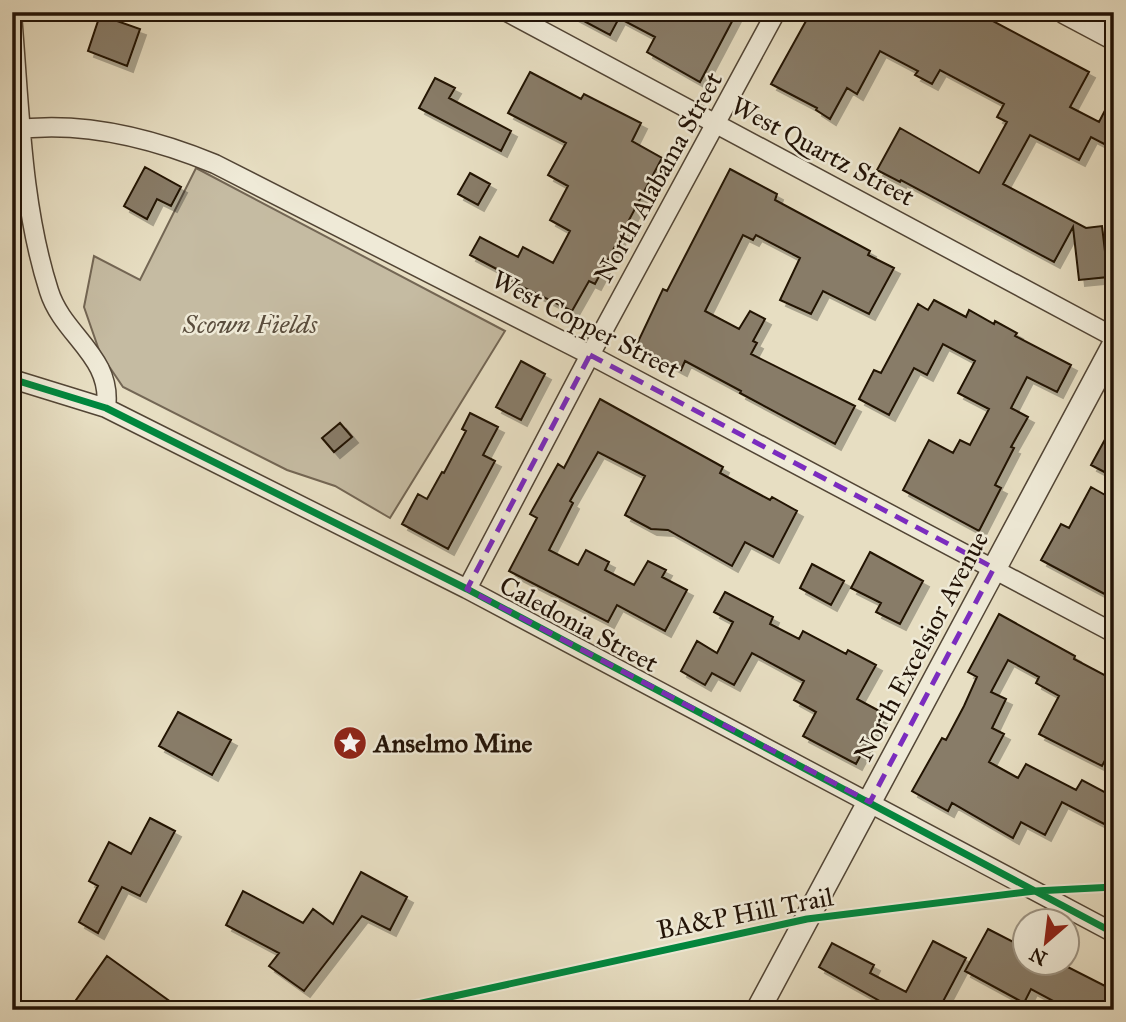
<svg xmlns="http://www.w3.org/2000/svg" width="1126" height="1022" viewBox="0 0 1126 1022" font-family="'IM FELL Great Primer',serif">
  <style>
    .green { fill: #c5bba2; stroke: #736654; stroke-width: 2 }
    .building { fill: #887c68; stroke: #211206; stroke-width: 2; filter: url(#shadow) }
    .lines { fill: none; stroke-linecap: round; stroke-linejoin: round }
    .minor-casing { stroke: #524535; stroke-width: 21 }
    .tertiary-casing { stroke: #524535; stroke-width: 26 }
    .minor { stroke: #efead7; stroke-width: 18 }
    .tertiary { stroke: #efead7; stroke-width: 23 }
    .cycleway-casing { stroke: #efead7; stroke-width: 11 }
    .cycleway { stroke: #00873e; stroke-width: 7 }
    .marked { fill: none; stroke: #7b2cbf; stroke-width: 5; stroke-dasharray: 14 9; stroke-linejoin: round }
    .labels { text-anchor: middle; stroke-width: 5; stroke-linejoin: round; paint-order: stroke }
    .street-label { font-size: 26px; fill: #211206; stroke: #efead7 }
    .park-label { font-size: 26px; font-style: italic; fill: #5a4d3d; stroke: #efead7 }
    .poi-label { font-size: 26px; font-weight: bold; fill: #211206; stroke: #efead7; text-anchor: start }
  </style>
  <defs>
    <filter id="shadow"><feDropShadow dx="6" dy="6" stdDeviation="0" flood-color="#0004"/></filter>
  </defs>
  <rect width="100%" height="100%" fill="#e7dec2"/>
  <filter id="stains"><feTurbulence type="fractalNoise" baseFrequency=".00286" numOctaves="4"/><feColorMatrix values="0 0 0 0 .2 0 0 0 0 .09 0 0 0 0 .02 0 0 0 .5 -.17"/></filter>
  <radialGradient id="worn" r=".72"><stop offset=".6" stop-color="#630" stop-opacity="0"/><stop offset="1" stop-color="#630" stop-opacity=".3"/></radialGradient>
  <path class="green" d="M 196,168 L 505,331 L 390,518 L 335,486 L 287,470 L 123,387 L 100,353 L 84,307 L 94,256 L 140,280 Z"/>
  <path class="building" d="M 567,12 L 737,12 L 700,82 L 647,52 L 655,37 L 619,18 L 610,35 Z
    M 811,12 L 976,12 L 1089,72 L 1070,107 L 1099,122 L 1114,93 L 1114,149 L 1091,137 L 1079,160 L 1030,135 L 1003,184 L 1086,228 L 1102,226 L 1108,277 L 1079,280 L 1073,227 L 1054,262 L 901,180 L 900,182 L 877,170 L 900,128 L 979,173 L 1007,122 L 997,117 L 1004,104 L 940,70 L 932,84 L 915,75 L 918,71 L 880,51 L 857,94 L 847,88 L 830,119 L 816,110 L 817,108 L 771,84 Z
    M 100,15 L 140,29 L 127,66 L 88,51 Z
    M 530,72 L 581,99 L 584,94 L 641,123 L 632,141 L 662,158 L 595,284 L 589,281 L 572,311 L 506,279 L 508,275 L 470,255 L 480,237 L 518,257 L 523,247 L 553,263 L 570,231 L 550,220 L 568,186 L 548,175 L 566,143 L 508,113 Z
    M 435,78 L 455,88 L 449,98 L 511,131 L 501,151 L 419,108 Z
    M 145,167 L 181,187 L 171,206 L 157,199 L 147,219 L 124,206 Z
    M 730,169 L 777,194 L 775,200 L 870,251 L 868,255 L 894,268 L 869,314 L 823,291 L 811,314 L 780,300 L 800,258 L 756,235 L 753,240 L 743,235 L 705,311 L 739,329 L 750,311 L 765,319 L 753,341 L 757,343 L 751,354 L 855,406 L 835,444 L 740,393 L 741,391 L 685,361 L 681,370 L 636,346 L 663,289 L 667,291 Z
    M 470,173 L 490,184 L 478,205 L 458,194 Z
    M 934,300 L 966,317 L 969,310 L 994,324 L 995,321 L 1017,333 L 1015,336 L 1071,365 L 1057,392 L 1027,377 L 1011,408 L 1028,417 L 1011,447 L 1014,448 L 995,485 L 1001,488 L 979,531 L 903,490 L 929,440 L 953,453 L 960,440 L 970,445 L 989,409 L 958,393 L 975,361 L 943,344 L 927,375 L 914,368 L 889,415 L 859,399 L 874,370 L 881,373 L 918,304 L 928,310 Z
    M 521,361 L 545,374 L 521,420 L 496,407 Z
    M 600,399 L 723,467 L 720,473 L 770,500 L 772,497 L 797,511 L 773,557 L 745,542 L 732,566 L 668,530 L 651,529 L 625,515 L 645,476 L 598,452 L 570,501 L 573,503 L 549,550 L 578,565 L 586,550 L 609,562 L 605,570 L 634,585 L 648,561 L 666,570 L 662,577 L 687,590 L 665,631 L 617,605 L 608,622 L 509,571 L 537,518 L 530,514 L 558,464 L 564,468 Z
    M 470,413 L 498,427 L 483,455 L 495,461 L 448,549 L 402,524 L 418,494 L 427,499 L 442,472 L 444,473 L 466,431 L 462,429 Z
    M 340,423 L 352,437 L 334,452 L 322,438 Z
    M 1114,423 L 1114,477 L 1091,465 Z
    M 1091,487 L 1114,500 L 1114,599 L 1041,560 L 1061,524 L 1069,528 Z
    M 870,552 L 923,581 L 900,624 L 876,612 L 881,603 L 851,588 Z
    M 812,564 L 844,581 L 831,605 L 800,588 Z
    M 725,592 L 773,617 L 770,624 L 799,639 L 803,631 L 846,654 L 848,650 L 876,665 L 857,699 L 883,713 L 856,764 L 803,736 L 816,712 L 794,700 L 804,681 L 752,653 L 734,685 L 712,673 L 705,685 L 681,671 L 697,641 L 717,653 L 733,622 L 714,612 Z
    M 999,614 L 1075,656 L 1074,659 L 1114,680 L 1114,743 L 1102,766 L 1039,734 L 1059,696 L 1036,683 L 1039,677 L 1008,660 L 991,692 L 1006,699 L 992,728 L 1004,734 L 989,762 L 1018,778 L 1026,764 L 1076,790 L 1082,780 L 1114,797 L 1114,829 L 1062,802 L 1045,835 L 1021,822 L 1013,838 L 952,803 L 948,811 L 912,791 L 942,738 L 946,740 L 964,706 L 977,677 L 968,672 Z
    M 178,712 L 231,740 L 212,775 L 159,746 Z
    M 150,818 L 175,831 L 140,896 L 122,887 L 98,933 L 79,922 L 98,886 L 89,881 L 109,842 L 131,854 Z
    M 361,872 L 407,897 L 390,930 L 362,916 L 304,991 L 269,966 L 279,953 L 226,925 L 243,891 L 303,923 L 313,909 L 333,924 Z
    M 988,929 L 1025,948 L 1025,962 L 1058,962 L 1113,990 L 1103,1010 L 1070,1010 L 1031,989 L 1024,1003 L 965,971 Z
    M 933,941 L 966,958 L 939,1009 L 941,1010 L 896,1010 L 819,967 L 832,943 L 874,965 L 870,973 L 906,992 Z
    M 107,956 L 182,1010 L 69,1010 Z"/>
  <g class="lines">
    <g class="minor-casing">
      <path id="minor" d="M 507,12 L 1114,337
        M 12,15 C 20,107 21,204 49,291 C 63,336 113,356 106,408
        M 12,130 C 82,120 152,138 215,164 L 590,355 L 1114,633
        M 12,379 L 106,408 L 467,589 L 1114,933
        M 467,589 L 590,355 L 776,12"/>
    </g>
    <g class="tertiary-casing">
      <path id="tertiary" d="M 1065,12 L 1114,38
        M 758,1010 L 1114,345"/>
    </g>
    <use href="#minor" class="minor"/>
    <use href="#tertiary" class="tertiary"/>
    <g class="cycleway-casing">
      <path id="cycleway" d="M 12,379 L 106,408 L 467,589 L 1114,933
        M 390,1010 L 807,919 L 1035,891 L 1114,887"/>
    </g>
    <use href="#cycleway" class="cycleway"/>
  </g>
  <path class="marked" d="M 590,355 L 994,568 L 870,802 L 467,589 Z"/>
  <defs>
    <g id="sight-disc" transform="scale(1.75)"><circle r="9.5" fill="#8f2418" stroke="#efead7"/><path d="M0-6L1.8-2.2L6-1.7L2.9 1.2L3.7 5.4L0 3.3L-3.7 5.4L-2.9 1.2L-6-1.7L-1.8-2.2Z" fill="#fff"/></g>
  </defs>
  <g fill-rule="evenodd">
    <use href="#sight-disc" x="350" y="743"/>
  </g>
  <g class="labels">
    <g class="street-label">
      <text transform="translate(823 151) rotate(28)" y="9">West Quartz Street</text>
      <text transform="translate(658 177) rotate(-61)" y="9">North Alabama Street</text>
      <text transform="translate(586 324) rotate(27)" y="9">West Copper Street</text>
      <text transform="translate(579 624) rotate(28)" y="9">Caledonia Street</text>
      <text transform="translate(921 646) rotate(-62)" y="9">North Excelsior Avenue</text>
      <text transform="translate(745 913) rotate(-11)" y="9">BA&amp;P Hill Trail</text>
    </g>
    <g class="park-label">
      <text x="250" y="333">Scown Fields</text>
    </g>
    <g class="poi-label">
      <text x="374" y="752">Anselmo Mine</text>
    </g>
  </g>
  <rect width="1126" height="1022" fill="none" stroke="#e7dec2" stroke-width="42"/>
  <rect x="14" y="14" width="1098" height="994" fill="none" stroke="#211206" stroke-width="3.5"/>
  <rect x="21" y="21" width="1084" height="980" fill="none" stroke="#211206" stroke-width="2"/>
  <g transform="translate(1046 942) rotate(208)"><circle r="33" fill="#efead7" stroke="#9d9483" stroke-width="2"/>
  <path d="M0-5L12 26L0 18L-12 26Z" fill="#8f2418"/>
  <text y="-10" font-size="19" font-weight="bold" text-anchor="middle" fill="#211206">N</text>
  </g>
  <rect width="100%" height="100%" filter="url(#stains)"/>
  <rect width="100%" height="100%" fill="url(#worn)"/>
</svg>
